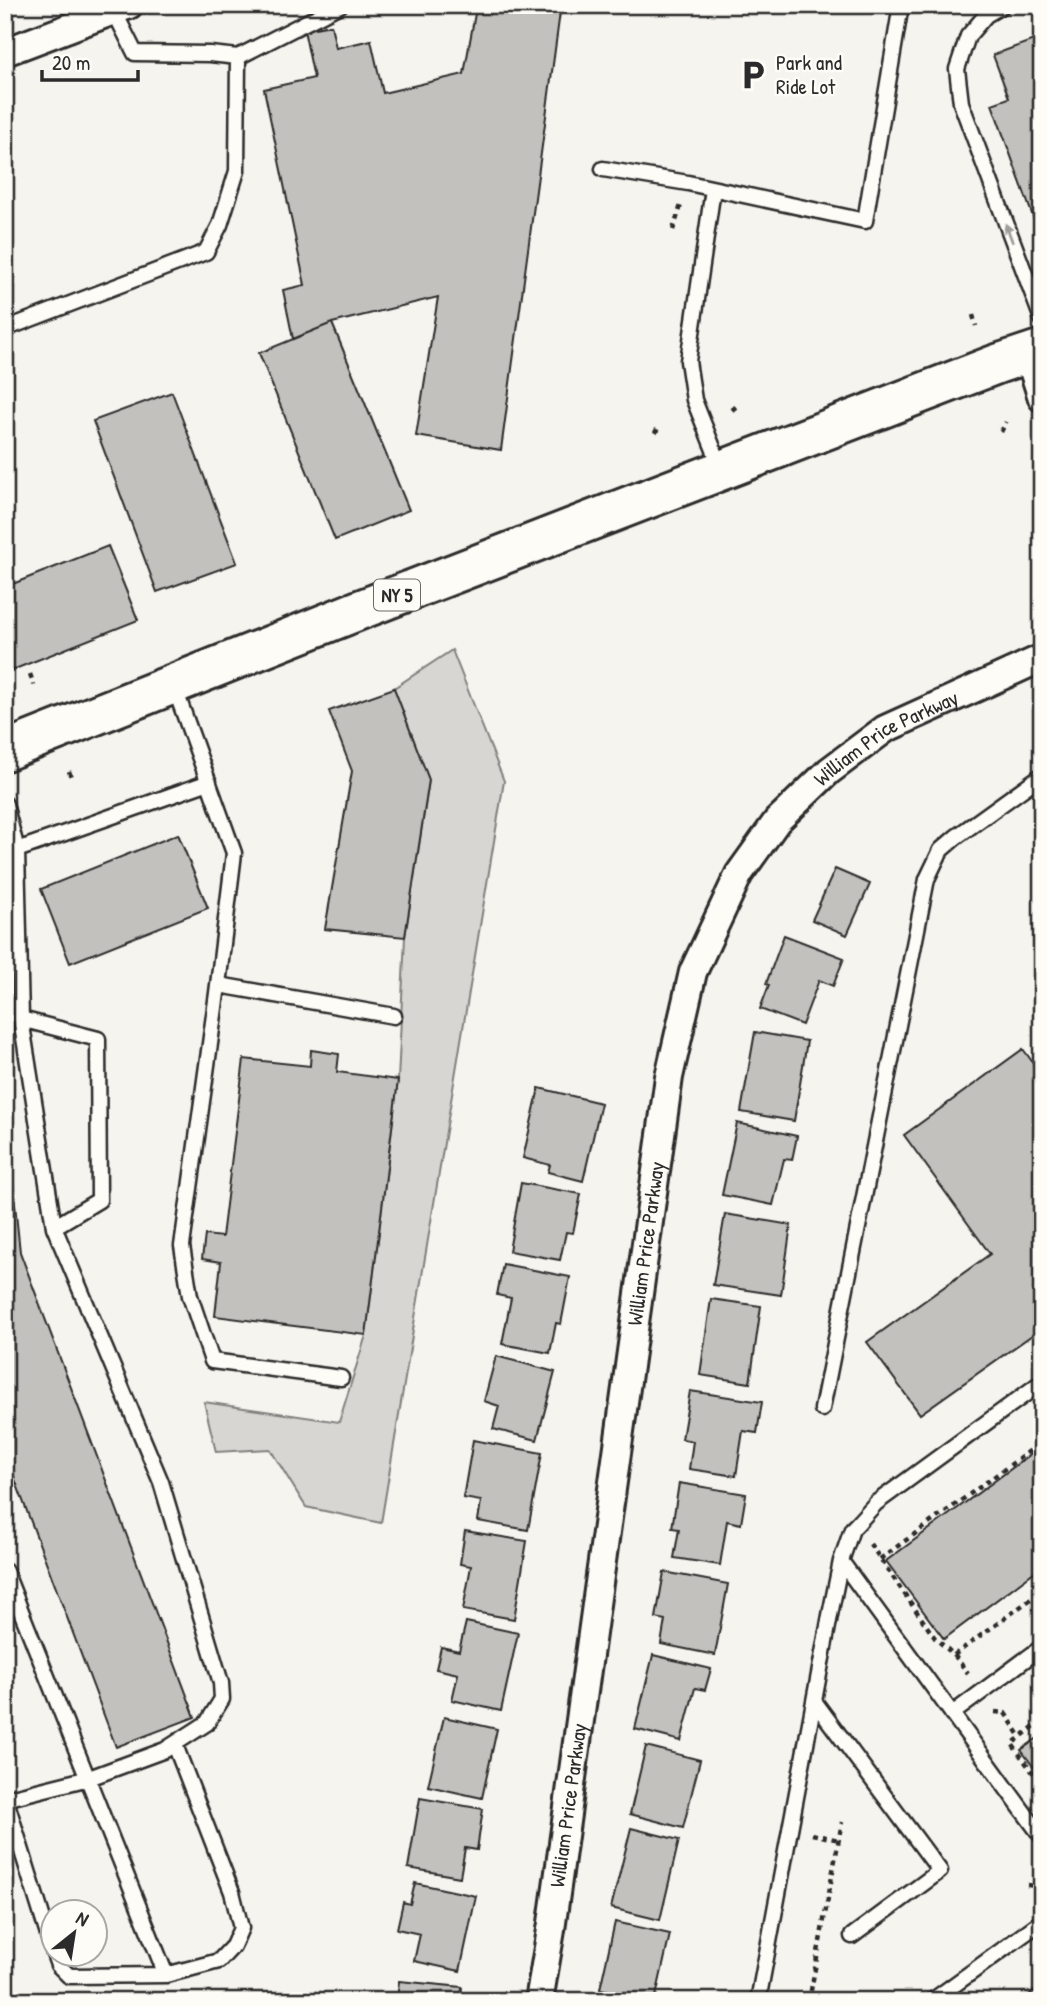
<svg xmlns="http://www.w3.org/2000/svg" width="1047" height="2006" viewBox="0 0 1047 2006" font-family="'Patrick Hand',sans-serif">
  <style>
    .green { fill: #d7d6d2; stroke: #81807e; stroke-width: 2 }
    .building { fill: #c2c1be; stroke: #2b2b2b; stroke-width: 2 }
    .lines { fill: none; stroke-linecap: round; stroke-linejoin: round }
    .lane-casing { stroke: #2b2b2b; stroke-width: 19 }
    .street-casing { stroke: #2b2b2b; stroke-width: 32 }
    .primary-casing { stroke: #2b2b2b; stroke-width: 44 }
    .path { stroke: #2b2b2b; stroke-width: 4.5; stroke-dasharray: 5 5; stroke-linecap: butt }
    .lane { stroke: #fdfcf7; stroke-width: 14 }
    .street { stroke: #fdfcf7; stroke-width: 26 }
    .primary { stroke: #fdfcf7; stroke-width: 38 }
    .oneway { fill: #9e9e9b }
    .labels { text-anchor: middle; stroke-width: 5; stroke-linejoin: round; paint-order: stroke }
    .shield { fill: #fdfcf7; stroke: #6a6a68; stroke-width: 2 }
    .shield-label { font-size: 19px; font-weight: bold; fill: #2b2b2b }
    .poi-label { font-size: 21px; fill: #2b2b2b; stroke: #fdfcf7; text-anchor: start }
    .street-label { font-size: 21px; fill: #2b2b2b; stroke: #fdfcf7 }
  </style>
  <rect width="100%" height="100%" fill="#f5f4ef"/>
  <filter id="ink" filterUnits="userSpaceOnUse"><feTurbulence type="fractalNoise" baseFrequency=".0143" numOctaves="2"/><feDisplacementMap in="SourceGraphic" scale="14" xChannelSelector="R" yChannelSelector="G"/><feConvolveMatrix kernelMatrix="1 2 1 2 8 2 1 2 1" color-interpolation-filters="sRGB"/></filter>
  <g filter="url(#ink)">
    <path class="green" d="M 452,650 L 504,781 L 381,1523 L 306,1507 L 270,1449 L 216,1452 L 204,1402 L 339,1422 L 366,1335 L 398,1080 L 405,937 L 429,780 L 394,688 Z"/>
    <path class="building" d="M 499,5 L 561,5 L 501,450 L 416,436 L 438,297 L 332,323 L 293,339 L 283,290 L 305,285 L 264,89 L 314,78 L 304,30 L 331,25 L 336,48 L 371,40 L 383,93 L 464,74 L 476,8 L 498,12 Z
      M 1042,37 L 1042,223 L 1036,225 L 992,104 L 1009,98 L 993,55 Z
      M 332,323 L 409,510 L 335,540 L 259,353 Z
      M 172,392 L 237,563 L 157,592 L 93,421 Z
      M 108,546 L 138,620 L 5,673 L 5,587 Z
      M 394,688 L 429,780 L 405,937 L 325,929 L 352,771 L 329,711 Z
      M 178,834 L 208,908 L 70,963 L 41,889 Z
      M 835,869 L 870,884 L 847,935 L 812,920 Z
      M 784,935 L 844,958 L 833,986 L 819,980 L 802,1025 L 760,1009 L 769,985 L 766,984 Z
      M 755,1032 L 807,1041 L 794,1121 L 741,1112 Z
      M 1023,1049 L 1042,1075 L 1042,1328 L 920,1414 L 867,1342 L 990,1254 L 904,1135 Z
      M 311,1050 L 339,1054 L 337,1072 L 398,1080 L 366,1335 L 215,1316 L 221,1262 L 202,1259 L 205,1235 L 222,1237 L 244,1059 L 310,1066 Z
      M 539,1088 L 601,1103 L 583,1181 L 548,1172 L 550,1165 L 523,1158 Z
      M 5,1107 L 20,1252 L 195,1717 L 116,1747 L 5,1453 Z
      M 737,1123 L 797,1136 L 792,1160 L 784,1159 L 773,1205 L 722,1195 Z
      M 521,1183 L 581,1194 L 573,1233 L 566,1232 L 560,1260 L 509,1251 Z
      M 725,1214 L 791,1225 L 781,1295 L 713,1285 Z
      M 503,1264 L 570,1277 L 561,1324 L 556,1323 L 550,1353 L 502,1344 L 511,1298 L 497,1295 Z
      M 711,1299 L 761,1306 L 750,1383 L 700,1375 Z
      M 496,1356 L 555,1372 L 537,1440 L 493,1429 L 499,1406 L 484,1401 Z
      M 690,1391 L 762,1402 L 757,1433 L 743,1431 L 736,1476 L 689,1469 L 693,1441 L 682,1439 Z
      M 473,1440 L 542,1453 L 528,1530 L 478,1521 L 481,1501 L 463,1498 Z
      M 1042,1446 L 1042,1566 L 944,1639 L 886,1561 Z
      M 679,1483 L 746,1494 L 741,1524 L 727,1521 L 720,1565 L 674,1558 L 679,1529 L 672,1528 Z
      M 465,1531 L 527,1541 L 514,1619 L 463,1610 L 471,1566 L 460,1564 Z
      M 664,1572 L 728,1584 L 715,1655 L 661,1644 L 665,1620 L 656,1618 Z
      M 466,1622 L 518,1633 L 501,1711 L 452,1700 L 458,1674 L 436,1669 L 441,1647 L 459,1651 Z
      M 653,1655 L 711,1669 L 705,1690 L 695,1688 L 681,1741 L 635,1729 Z
      M 444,1717 L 497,1729 L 482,1798 L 428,1786 Z
      M 1042,1735 L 1042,1778 L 1021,1750 Z
      M 646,1746 L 700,1760 L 683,1828 L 630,1814 Z
      M 420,1798 L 483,1809 L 477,1850 L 465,1848 L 460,1877 L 408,1868 Z
      M 631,1828 L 679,1840 L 660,1920 L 611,1908 Z
      M 415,1883 L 476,1896 L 460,1971 L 414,1961 L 420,1934 L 397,1929 L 403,1902 L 410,1904 Z
      M 615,1922 L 670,1934 L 655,2001 L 600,1989 Z
      M 399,1981 L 462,1987 L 461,2001 L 397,2001 Z
      M 1042,1985 L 1042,2001 L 1021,2001 Z"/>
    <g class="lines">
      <g class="lane-casing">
        <path id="lane" d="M 1003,5 L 986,15 L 968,36 L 957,69 L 961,103 L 1042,319
          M 238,57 L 340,5
          M 603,169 L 688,183 L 865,221 L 901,5
          M 713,189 L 688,361 L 694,400 L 722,470
          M 5,329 L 206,252 L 220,225 L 237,171 L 238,57 L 210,54 L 135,53 L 114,11
          M 174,686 L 234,853 L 217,993 L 182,1246 L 190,1296 L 212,1361 L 341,1378
          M 5,804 L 17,850 L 21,1019 L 98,1039 L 99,1200 L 54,1227 L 21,1019
          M 17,850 L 209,782
          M 219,985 L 394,1016
          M 822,1409 L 927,879 L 941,850 L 956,837 L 1042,775
          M 841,1561 L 1042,1837
          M 5,1571 L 166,1975 L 219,1961 L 233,1946 L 241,1928 L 232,1892 L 175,1745
          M 814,1701 L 940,1871 L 852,1936
          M 952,1714 L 1042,1647
          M 5,1799 L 89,1778 L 165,1750 L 207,1723 L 222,1699 L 221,1683 L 161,1482 L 54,1227
          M 6,1800 L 52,1948
          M 54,1954 L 58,1965 L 69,1976 L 166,1975
          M 758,2001 L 831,1610 L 841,1561 L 852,1529 L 857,1524 L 876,1503 L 1042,1382
          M 932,2001 L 1042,1921"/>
      </g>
      <g class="street-casing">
        <g id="street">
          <path d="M 5,52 L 129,5"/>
          <path d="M 1028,354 L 1042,398"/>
          <path id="s1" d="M 539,2001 L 551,1930 L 669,1077 L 693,972 L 739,874 L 777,821 L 829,771 L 885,729 L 1042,658"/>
        </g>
      </g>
      <g class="primary-casing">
        <path id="primary" d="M 5,751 L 362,609 L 997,364 L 1042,349"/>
      </g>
      <path class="path" d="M 673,230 L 681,205
        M 973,315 L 976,326
        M 732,410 L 738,405
        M 654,430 L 662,434
        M 1001,432 L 1006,422
        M 30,674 L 34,685
        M 69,771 L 72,780
        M 870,1544 L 935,1638 L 954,1655 L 968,1673
        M 880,1559 L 1042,1442
        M 954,1655 L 1042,1591
        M 995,1712 L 1005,1713 L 1021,1737
        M 1042,1720 L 1012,1744 L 1042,1785
        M 812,1834 L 839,1840
        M 1027,1885 L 1036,1886
        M 809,2001 L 842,1822"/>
      <use href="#lane" class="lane"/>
      <use href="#street" class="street"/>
      <use href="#primary" class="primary"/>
    </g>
    <defs><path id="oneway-solid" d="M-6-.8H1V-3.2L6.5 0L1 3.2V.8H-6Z" transform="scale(1.75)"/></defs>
    <use class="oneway" href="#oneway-solid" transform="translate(1009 233) rotate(-111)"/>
  </g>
  <defs>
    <g id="parking-bare" transform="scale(2.415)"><path d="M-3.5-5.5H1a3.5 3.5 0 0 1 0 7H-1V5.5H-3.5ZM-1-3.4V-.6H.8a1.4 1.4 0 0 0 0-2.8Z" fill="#2b2b2b" stroke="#fdfcf7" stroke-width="2.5" paint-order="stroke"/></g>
  </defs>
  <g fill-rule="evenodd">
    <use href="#parking-bare" x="753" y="75"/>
  </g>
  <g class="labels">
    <rect class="shield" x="374" y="579.5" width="46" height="31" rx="5"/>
    <g class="shield-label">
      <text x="397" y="602">NY 5</text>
    </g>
    <g class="poi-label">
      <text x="776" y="70">Park and<tspan x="776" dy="24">Ride Lot</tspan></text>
    </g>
    <g class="street-label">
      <text dy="7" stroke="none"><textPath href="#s1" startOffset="1353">William Price Parkway</textPath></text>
      <text dy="7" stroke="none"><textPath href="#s1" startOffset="765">William Price Parkway</textPath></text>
      <text dy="7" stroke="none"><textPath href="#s1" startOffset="198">William Price Parkway</textPath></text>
    </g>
  </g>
  <rect width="1047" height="2006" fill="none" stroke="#fdfcf7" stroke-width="28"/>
  <rect x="14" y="14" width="1019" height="1978" fill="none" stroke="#2b2b2b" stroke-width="2.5" filter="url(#ink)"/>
  <g transform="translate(74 1933) rotate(30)"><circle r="33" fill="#fdfcf7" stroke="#a9a8a5" stroke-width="2"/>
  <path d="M0-5L12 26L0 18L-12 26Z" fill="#2b2b2b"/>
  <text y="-10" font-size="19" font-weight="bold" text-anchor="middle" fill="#2b2b2b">N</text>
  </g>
  <path d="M42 70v10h96v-10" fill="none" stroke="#2b2b2b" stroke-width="3.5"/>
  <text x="52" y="70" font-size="21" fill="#2b2b2b" stroke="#fdfcf7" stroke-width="5" paint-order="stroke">20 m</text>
</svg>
